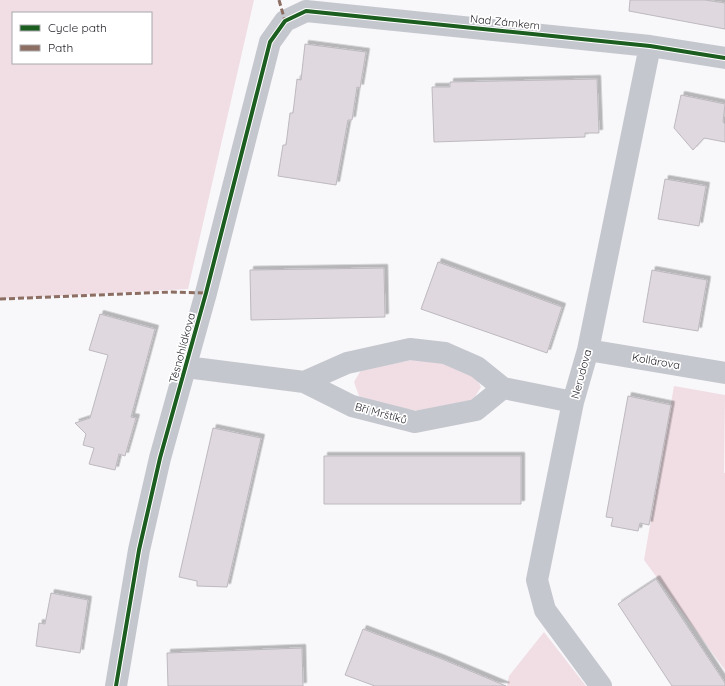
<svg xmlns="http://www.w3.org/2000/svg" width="725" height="686" viewBox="0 0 725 686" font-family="Quicksand,sans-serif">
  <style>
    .green { fill: #f0dee4; fill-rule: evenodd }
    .building { fill: #dfd8df; stroke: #bdb9be; filter: url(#shadow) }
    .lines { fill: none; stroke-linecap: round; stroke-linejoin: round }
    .minor { stroke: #c5c7ce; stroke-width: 22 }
    .quiet { stroke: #8d6e63; stroke-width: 3; stroke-dasharray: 6 3; stroke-linecap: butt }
    .cycleway-casing { stroke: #fff; stroke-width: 6 }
    .cycleway { stroke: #1b5e20; stroke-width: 4 }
    .labels { text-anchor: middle; stroke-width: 3.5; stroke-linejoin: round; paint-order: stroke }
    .street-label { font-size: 11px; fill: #26242c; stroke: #fff }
  </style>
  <defs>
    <filter id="shadow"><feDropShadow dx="3.5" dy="-3.5" stdDeviation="0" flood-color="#0004"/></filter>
  </defs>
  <rect width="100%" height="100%" fill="#f8f7fa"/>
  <path class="green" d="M 0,0 L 254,0 L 188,289 L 0,299 ZM 13,13 L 151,13 L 151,63 L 13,63 Z
    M 417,359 L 441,360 L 474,374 L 481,387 L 473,400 L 419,411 L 379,404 L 359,396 L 354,382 L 361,370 Z
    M 674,386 L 725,395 L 724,473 L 725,473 L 725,670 L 644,560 Z
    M 544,632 L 586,686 L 507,686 L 509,676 Z"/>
  <path class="building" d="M 630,0 L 705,0 L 725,3 L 725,29 L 629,11 Z
    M 305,44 L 366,52 L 360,88 L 357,87 L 352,120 L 348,120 L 336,185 L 278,176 L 283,145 L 286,145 L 290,113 L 293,113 L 297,79 L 301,80 Z
    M 597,79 L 599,133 L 585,133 L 585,137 L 434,142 L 432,87 L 450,87 L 450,82 Z
    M 681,95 L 725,104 L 723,122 L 725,124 L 725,142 L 704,138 L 693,150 L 674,128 Z
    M 665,179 L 706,186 L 699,226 L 658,219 Z
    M 438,262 L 562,307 L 547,353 L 421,309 Z
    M 384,268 L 385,317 L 251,320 L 250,270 Z
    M 652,270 L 707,280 L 698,331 L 643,322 Z
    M 100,314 L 155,329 L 131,417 L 136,418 L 125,456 L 119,454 L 115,470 L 89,464 L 94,448 L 83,445 L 86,434 L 75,423 L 90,418 L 108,355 L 89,350 Z
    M 628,396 L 671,405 L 649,525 L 640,523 L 638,531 L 611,526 L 613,518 L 606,517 Z
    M 213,428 L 261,438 L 227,587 L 197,586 L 197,581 L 179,577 Z
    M 324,456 L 521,456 L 521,504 L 324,504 Z
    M 656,579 L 725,683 L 725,686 L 672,686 L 618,604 Z
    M 51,593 L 88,600 L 80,653 L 36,646 L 39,623 L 45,624 Z
    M 363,629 L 442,659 L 506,686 L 375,686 L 345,675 Z
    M 302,648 L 303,686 L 168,686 L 167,653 Z"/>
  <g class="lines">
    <path class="minor" d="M 588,350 L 725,373
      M 186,367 L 304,382 L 347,363 L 410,349 L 445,353 L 477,367 L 503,388 L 476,410 L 415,422 L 352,406 L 304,382
      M 503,388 L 573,402
      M 116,686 L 139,550 L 160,458 L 206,293 L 270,42 L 285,21 L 306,11 L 650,46 L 725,58
      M 601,686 L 545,610 L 537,580 L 573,402 L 588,350 L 650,46"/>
    <path class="quiet" d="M 279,0 L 285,21
      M 0,299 L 171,292 L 206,293"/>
    <g class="cycleway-casing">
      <path id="cycleway" d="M 116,686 L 139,550 L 160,458 L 206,293 L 270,42 L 285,21 L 306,11 L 650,46 L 725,58"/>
    </g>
    <use href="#cycleway" class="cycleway"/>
  </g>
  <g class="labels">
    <g class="street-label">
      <text transform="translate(505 22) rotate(6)" y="4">Nad Zámkem</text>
      <text transform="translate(182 348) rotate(-75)" y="4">Těsnohlídkova</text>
      <text transform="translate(656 361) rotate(10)" y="4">Kollárova</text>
      <text transform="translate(581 374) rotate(-75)" y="4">Nerudova</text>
      <text transform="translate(381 413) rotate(15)" y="4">Bří Mrštíků</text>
    </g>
  </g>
  <rect x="12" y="12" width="140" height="52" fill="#ffffff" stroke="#a8a7ab"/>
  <rect x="20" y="25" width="20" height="6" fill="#1b5e20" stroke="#a8a7ab"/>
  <text x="48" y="32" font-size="12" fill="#26242c">Cycle path</text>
  <rect x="20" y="45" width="20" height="6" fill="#8d6e63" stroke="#a8a7ab"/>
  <text x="48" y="52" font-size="12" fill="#26242c">Path</text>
</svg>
